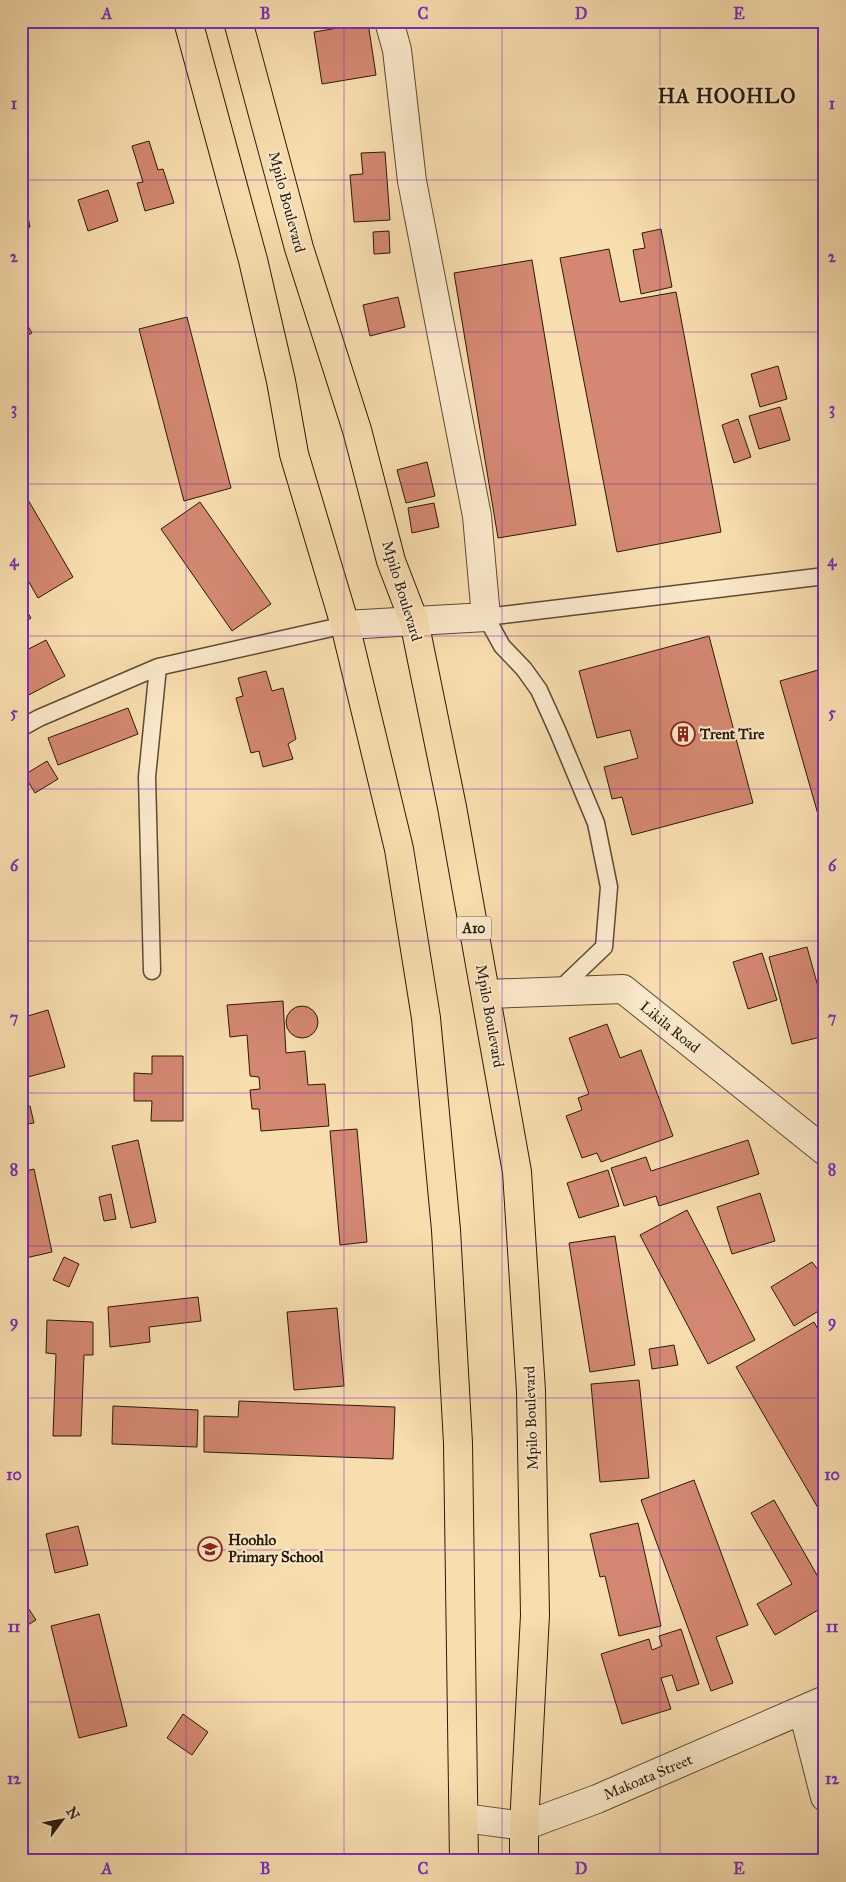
<svg xmlns="http://www.w3.org/2000/svg" width="846" height="1882" viewBox="0 0 846 1882" font-family="'IM FELL Great Primer',serif">
  <style>
    .building { fill: #d48871; stroke: #2a1909 }
    .lines { fill: none; stroke-linecap: round; stroke-linejoin: round }
    .service-casing { stroke: #5e4a32; stroke-width: 19 }
    .minor-casing { stroke: #5e4a32; stroke-width: 30 }
    .trunk-casing { stroke: #2a1909; stroke-width: 30 }
    .service { stroke: #fae9cb; stroke-width: 16 }
    .minor { stroke: #fae9cb; stroke-width: 28 }
    .trunk { stroke: #f8ddaf; stroke-width: 28 }
    .grid { fill: none; stroke: #7b2cbf; stroke-width: 1; stroke-opacity: 0.55 }
    .labels { text-anchor: middle; stroke-width: 4; stroke-linejoin: round; paint-order: stroke }
    .shield { fill: #fae9cb; stroke: #685743; stroke-width: 1 }
    .shield-label { font-size: 14px; font-weight: bold; fill: #2a1909 }
    .street-label { font-size: 15px; fill: #2a1909; stroke: #fae9cb }
    .poi-label { font-size: 15px; font-weight: bold; fill: #2a1909; stroke: #fae9cb; text-anchor: start }
    .district-label { font-size: 20px; font-weight: bold; letter-spacing: 1px; fill: #2a1909; stroke: #fae9cb }
    .neatline { fill: none; stroke: #7b2cbf; stroke-width: 2 }
    .grid-label { font-size: 16px; text-anchor: middle; font-weight: bold; fill: #7b2cbf }
  </style>
  <rect width="100%" height="100%" fill="#f8ddaf"/>
  <filter id="stains"><feTurbulence type="fractalNoise" baseFrequency=".004" numOctaves="4"/><feColorMatrix values="0 0 0 0 .2 0 0 0 0 .09 0 0 0 0 .02 0 0 0 .5 -.17"/></filter>
  <radialGradient id="worn" r=".72"><stop offset=".6" stop-color="#630" stop-opacity="0"/><stop offset="1" stop-color="#630" stop-opacity=".3"/></radialGradient>
  <path class="building" d="M 368,23 L 376,75 L 322,84 L 314,32 Z
    M 149,141 L 158,170 L 163,169 L 174,203 L 145,211 L 137,183 L 143,182 L 132,146 Z
    M 385,152 L 390,220 L 354,222 L 350,175 L 363,174 L 361,153 Z
    M 108,190 L 118,221 L 88,231 L 78,200 Z
    M 26,208 L 30,227 L 21,229 L 21,209 Z
    M 661,229 L 672,287 L 641,294 L 633,250 L 645,248 L 642,233 Z
    M 389,231 L 390,253 L 374,254 L 373,232 Z
    M 609,249 L 620,302 L 676,292 L 721,532 L 617,552 L 560,258 Z
    M 532,260 L 576,525 L 498,538 L 454,273 Z
    M 398,297 L 405,327 L 370,336 L 363,305 Z
    M 21,314 L 32,333 L 21,339 Z
    M 187,317 L 231,488 L 184,501 L 139,329 Z
    M 778,366 L 787,399 L 760,407 L 751,374 Z
    M 780,407 L 790,440 L 759,449 L 749,416 Z
    M 738,419 L 751,457 L 734,463 L 722,425 Z
    M 427,462 L 435,496 L 406,503 L 397,470 Z
    M 27,498 L 73,577 L 38,598 L 21,568 L 21,501 Z
    M 200,502 L 271,604 L 232,631 L 161,529 Z
    M 434,503 L 439,527 L 412,533 L 408,508 Z
    M 21,602 L 31,618 L 21,625 Z
    M 709,636 L 753,803 L 632,835 L 622,797 L 612,799 L 604,767 L 638,758 L 630,730 L 597,738 L 579,671 Z
    M 46,640 L 65,676 L 21,699 L 21,653 Z
    M 825,668 L 825,839 L 780,681 Z
    M 266,671 L 272,691 L 283,688 L 296,739 L 288,744 L 293,759 L 263,767 L 259,751 L 251,753 L 236,698 L 243,696 L 238,678 Z
    M 128,708 L 138,734 L 58,765 L 48,738 Z
    M 47,761 L 58,779 L 35,793 L 24,775 Z
    M 807,947 L 825,1012 L 825,1036 L 792,1044 L 769,957 Z
    M 762,953 L 777,1000 L 748,1009 L 733,962 Z
    M 283,1001 L 286,1053 L 305,1051 L 308,1085 L 325,1084 L 329,1126 L 261,1131 L 259,1109 L 252,1109 L 250,1090 L 260,1089 L 259,1077 L 250,1076 L 247,1035 L 230,1037 L 227,1005 Z
    M286 1022a16 16 0 1 1 32 0a16 16 0 1 1-32 0Z
    M 48,1010 L 65,1067 L 28,1077 L 21,1055 L 21,1018 Z
    M 607,1024 L 620,1058 L 641,1050 L 673,1136 L 601,1162 L 597,1153 L 582,1158 L 566,1116 L 582,1110 L 578,1098 L 589,1094 L 569,1038 Z
    M 152,1056 L 183,1056 L 183,1121 L 151,1121 L 152,1101 L 134,1101 L 134,1073 L 152,1074 Z
    M 30,1106 L 34,1123 L 21,1125 L 21,1108 Z
    M 357,1129 L 367,1242 L 340,1245 L 330,1131 Z
    M 138,1140 L 156,1222 L 131,1228 L 112,1146 Z
    M 748,1140 L 759,1174 L 659,1206 L 656,1196 L 624,1206 L 611,1168 L 646,1157 L 651,1171 Z
    M 34,1169 L 52,1252 L 21,1259 L 21,1172 Z
    M 608,1170 L 619,1206 L 579,1218 L 567,1183 Z
    M 760,1193 L 775,1241 L 732,1254 L 717,1207 Z
    M 111,1194 L 116,1219 L 104,1221 L 99,1197 Z
    M 687,1210 L 755,1340 L 708,1364 L 640,1235 Z
    M 615,1236 L 635,1365 L 590,1372 L 569,1243 Z
    M 64,1257 L 79,1264 L 69,1287 L 53,1280 Z
    M 812,1262 L 825,1279 L 825,1307 L 794,1326 L 771,1287 Z
    M 198,1297 L 201,1321 L 149,1327 L 150,1342 L 110,1347 L 108,1307 Z
    M 337,1308 L 344,1386 L 294,1390 L 287,1312 Z
    M 47,1320 L 93,1322 L 93,1355 L 84,1355 L 81,1436 L 53,1436 L 56,1354 L 46,1353 Z
    M 814,1322 L 825,1342 L 825,1520 L 736,1367 Z
    M 674,1345 L 678,1365 L 652,1369 L 649,1349 Z
    M 639,1380 L 649,1478 L 600,1482 L 591,1384 Z
    M 239,1401 L 395,1407 L 393,1459 L 204,1452 L 204,1416 L 238,1417 Z
    M 113,1406 L 198,1410 L 197,1447 L 112,1444 Z
    M 694,1480 L 748,1625 L 716,1637 L 733,1683 L 711,1691 L 641,1500 Z
    M 21,1489 L 23,1489 L 26,1515 L 21,1515 Z
    M 774,1500 L 825,1589 L 825,1606 L 775,1635 L 757,1604 L 792,1584 L 751,1513 Z
    M 638,1523 L 661,1626 L 619,1636 L 605,1576 L 600,1577 L 590,1534 Z
    M 78,1526 L 88,1565 L 55,1573 L 46,1534 Z
    M 21,1597 L 36,1620 L 21,1629 Z
    M 99,1614 L 127,1726 L 79,1738 L 51,1626 Z
    M 681,1629 L 699,1684 L 677,1691 L 672,1675 L 661,1678 L 671,1709 L 622,1724 L 601,1654 L 649,1639 L 652,1650 L 662,1646 L 659,1636 Z
    M 183,1714 L 208,1732 L 192,1755 L 167,1738 Z"/>
  <g class="lines">
    <g class="service-casing">
      <path id="service" d="M 21,728 L 39,718 L 158,667
        M 152,971 L 147,777 L 158,667 L 345,625
        M 558,991 L 604,947 L 609,887 L 596,823 L 558,732 L 539,690 L 524,669 L 502,646 L 486,617 L 825,576"/>
    </g>
    <g class="minor-casing">
      <path id="minor" d="M 345,625 L 486,617 L 477,516 L 412,181 L 397,50 L 389,21
        M 486,994 L 623,989 L 825,1151
        M 803,1711 L 825,1797
        M 464,1818 L 524,1826 L 597,1799 L 825,1700"/>
    </g>
    <g class="trunk-casing">
      <path id="trunk" d="M 188,21 L 253,260 L 281,381 L 294,454 L 345,625 L 399,849 L 426,1018 L 446,1230 L 458,1443 L 464,1861
        M 238,21 L 299,248 L 357,430 L 391,561 L 414,621 L 452,807 L 517,1172 L 531,1391 L 535,1615 L 524,1826 L 524,1861"/>
    </g>
    <use href="#service" class="service"/>
    <use href="#minor" class="minor"/>
    <use href="#trunk" class="trunk"/>
  </g>
  <path class="grid" d="M 186,21 L 186,1861M 344,21 L 344,1861M 502,21 L 502,1861M 660,21 L 660,1861M 21,180 L 825,180M 21,332 L 825,332M 21,484 L 825,484M 21,636 L 825,636M 21,789 L 825,789M 21,941 L 825,941M 21,1093 L 825,1093M 21,1246 L 825,1246M 21,1398 L 825,1398M 21,1550 L 825,1550M 21,1702 L 825,1702"/>
  <defs>
    <g id="building-ring" transform="scale(1.25)"><circle r="9.5" fill="#fae9cb" stroke="#8f2418" stroke-width="1.5"/><path d="M-4-6H4V6H1V3H-1V6H-4ZM-2.5-4.3h1.7v1.8h-1.7ZM.8-4.3h1.7v1.8H.8ZM-2.5-1h1.7V.8h-1.7ZM.8-1h1.7V.8H.8Z" fill="#8f2418"/></g>
    <g id="school-ring" transform="scale(1.25)"><circle r="9.5" fill="#fae9cb" stroke="#8f2418" stroke-width="1.5"/><path d="M0-5L7-2L0 1L-7-2ZM-4 1L0 2.5L4 1V4Q0 6-4 4Z" fill="#8f2418"/></g>
  </defs>
  <g fill-rule="evenodd">
    <use href="#building-ring" x="683" y="734"/>
    <use href="#school-ring" x="210" y="1549"/>
  </g>
  <g class="labels">
    <rect class="shield" x="456.5" y="916.5" width="35" height="23" rx="4"/>
    <g class="shield-label">
      <text x="474" y="933">A10</text>
    </g>
    <g class="street-label">
      <text transform="translate(287 202) rotate(75)" y="5">Mpilo Boulevard</text>
      <text transform="translate(402 591) rotate(73)" y="5">Mpilo Boulevard</text>
      <text transform="translate(490 1016) rotate(80)" y="5">Mpilo Boulevard</text>
      <text transform="translate(670 1027) rotate(39)" y="5">Likila Road</text>
      <text transform="translate(531 1418) rotate(-92)" y="5">Mpilo Boulevard</text>
      <text transform="translate(648 1777) rotate(-23)" y="5">Makoata Street</text>
    </g>
    <g class="poi-label">
      <text x="700" y="739">Trent Tire</text>
      <text x="228" y="1545">Hoohlo<tspan x="228" dy="17">Primary School</tspan></text>
    </g>
    <g class="district-label">
      <text x="727" y="103">HA HOOHLO</text>
    </g>
  </g>
  <rect width="846" height="1882" fill="none" stroke="#f8ddaf" stroke-width="55"/>
  <g transform="translate(62 1820) rotate(58)" stroke="#fae9cb" stroke-width="4" paint-order="stroke">
  <path d="M0-4L9 19L0 12L-9 19Z" fill="#2a1909"/>
  <text y="-8" font-size="14" font-weight="bold" text-anchor="middle" fill="#2a1909">N</text>
  </g>
  <rect x="28" y="28" width="790" height="1826" class="neatline"/>
  <g class="grid-label">
    <text x="107" y="19">A</text>
    <text x="265" y="19">B</text>
    <text x="423" y="19">C</text>
    <text x="581" y="19">D</text>
    <text x="739" y="19">E</text>
    <text x="14" y="109">1</text>
    <text x="832" y="109">1</text>
    <text x="14" y="262">2</text>
    <text x="832" y="262">2</text>
    <text x="14" y="414">3</text>
    <text x="832" y="414">3</text>
    <text x="14" y="566">4</text>
    <text x="832" y="566">4</text>
    <text x="14" y="718">5</text>
    <text x="832" y="718">5</text>
    <text x="14" y="871">6</text>
    <text x="832" y="871">6</text>
    <text x="14" y="1023">7</text>
    <text x="832" y="1023">7</text>
    <text x="14" y="1175">8</text>
    <text x="832" y="1175">8</text>
    <text x="14" y="1327">9</text>
    <text x="832" y="1327">9</text>
    <text x="14" y="1480">10</text>
    <text x="832" y="1480">10</text>
    <text x="14" y="1632">11</text>
    <text x="832" y="1632">11</text>
    <text x="14" y="1784">12</text>
    <text x="832" y="1784">12</text>
    <text x="107" y="1874">A</text>
    <text x="265" y="1874">B</text>
    <text x="423" y="1874">C</text>
    <text x="581" y="1874">D</text>
    <text x="739" y="1874">E</text>
  </g>
  <rect width="100%" height="100%" filter="url(#stains)"/>
  <rect width="100%" height="100%" fill="url(#worn)"/>
</svg>
